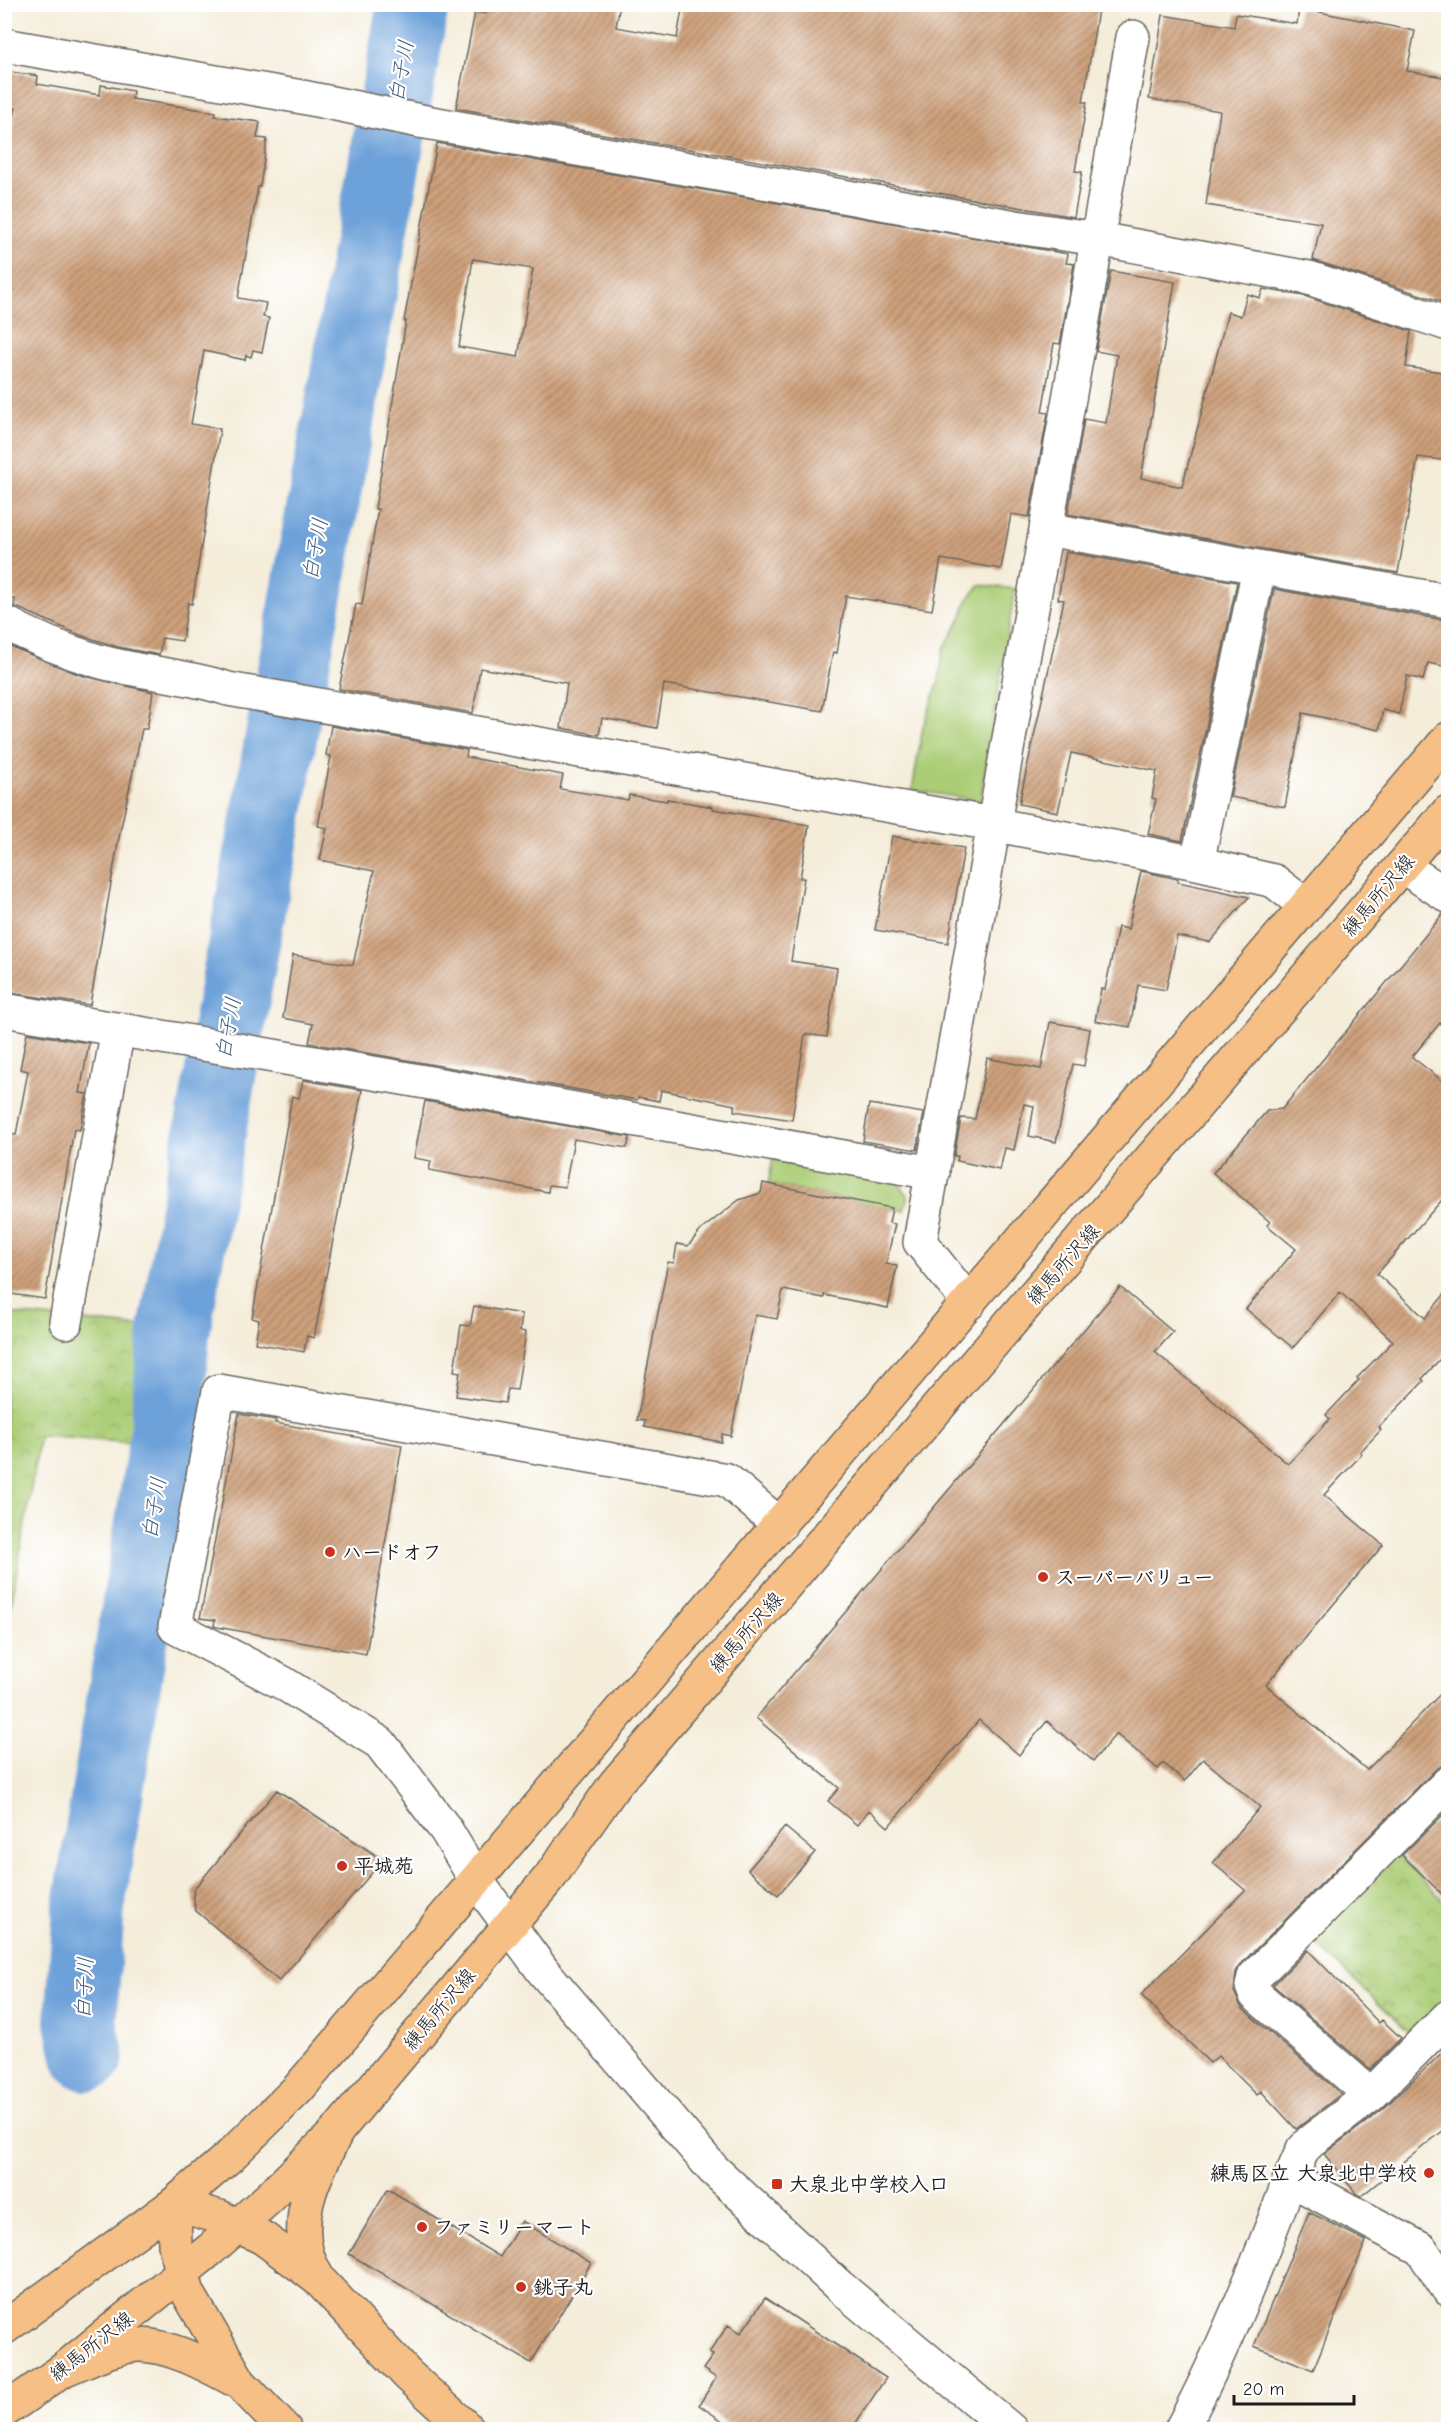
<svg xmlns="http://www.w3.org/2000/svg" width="1453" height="2434" viewBox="0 0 1453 2434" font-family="'Comic Neue','Klee One',sans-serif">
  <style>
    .grass { fill: #abcd76; stroke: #647449; stroke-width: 1.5 }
    .park { fill: url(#park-crowns); stroke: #647449; stroke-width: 1.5 }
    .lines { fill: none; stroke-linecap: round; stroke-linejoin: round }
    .river { stroke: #6da1d9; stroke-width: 72 }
    .building { fill: url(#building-hatch); fill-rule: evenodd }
    .minor-casing { stroke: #68655e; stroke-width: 36 }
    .tertiary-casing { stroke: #68655e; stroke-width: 36 }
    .primary-casing { stroke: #68655e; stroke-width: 36 }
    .motorway-casing { stroke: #68655e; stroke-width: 36 }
    .minor { stroke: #fff; stroke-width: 33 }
    .tertiary { stroke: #fff; stroke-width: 33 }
    .primary { stroke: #f5bf86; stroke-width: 33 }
    .motorway { stroke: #f5bf86; stroke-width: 33 }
    .poi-dot { fill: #c8321e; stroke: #fff; stroke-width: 2 }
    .labels { text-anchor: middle; stroke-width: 4.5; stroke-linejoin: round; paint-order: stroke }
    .street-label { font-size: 20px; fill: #1c1c1c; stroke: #fff }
    .poi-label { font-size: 20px; font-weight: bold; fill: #1c1c1c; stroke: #fff; text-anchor: start }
    .water-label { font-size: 21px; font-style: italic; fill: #445e7a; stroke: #fff }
  </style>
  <defs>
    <pattern id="park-crowns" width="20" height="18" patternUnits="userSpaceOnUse" patternTransform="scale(1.5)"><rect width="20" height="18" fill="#abcd76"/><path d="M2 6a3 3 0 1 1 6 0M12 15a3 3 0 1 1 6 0" fill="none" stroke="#93af66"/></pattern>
    <pattern id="building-hatch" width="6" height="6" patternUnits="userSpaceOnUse" patternTransform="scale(1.5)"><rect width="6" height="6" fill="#cea07b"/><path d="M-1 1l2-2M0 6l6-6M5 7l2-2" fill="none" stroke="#a68264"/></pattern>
  </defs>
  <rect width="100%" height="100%" fill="#fff"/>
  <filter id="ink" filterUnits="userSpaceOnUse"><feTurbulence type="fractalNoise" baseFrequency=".0167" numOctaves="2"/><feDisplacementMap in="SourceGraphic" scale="12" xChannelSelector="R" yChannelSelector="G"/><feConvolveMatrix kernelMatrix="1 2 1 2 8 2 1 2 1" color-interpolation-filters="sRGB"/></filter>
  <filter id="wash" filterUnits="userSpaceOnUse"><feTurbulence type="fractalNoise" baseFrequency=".008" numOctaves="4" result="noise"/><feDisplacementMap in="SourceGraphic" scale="24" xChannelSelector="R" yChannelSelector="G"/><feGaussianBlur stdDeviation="1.35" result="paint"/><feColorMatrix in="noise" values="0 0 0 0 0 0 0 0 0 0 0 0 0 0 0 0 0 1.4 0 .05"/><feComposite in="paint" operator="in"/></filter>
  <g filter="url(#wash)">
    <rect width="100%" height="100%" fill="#f4edda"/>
    <path class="grass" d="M 980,585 L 1015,589 L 980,801 L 912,790 L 923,727 L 939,681 L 943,650 L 962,616 L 967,600 Z
      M 773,1159 L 898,1183 L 908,1195 L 904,1211 L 768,1184 Z"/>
    <path class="park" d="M 5,1313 L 153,1328 L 133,1443 L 40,1436 L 5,1641 Z
      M 1396,1853 L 1448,1905 L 1448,1999 L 1412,2035 L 1311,1939 Z"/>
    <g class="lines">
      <path class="river" d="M 88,2055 L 81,2022 L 89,1906 L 166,1431 L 174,1332 L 413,4"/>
    </g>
    <g id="blocks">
      <path class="building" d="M 499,4 L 620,4 L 616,27 L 677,38 L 683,4 L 908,4 L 959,12 L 961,4 L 1099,4 L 1083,102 L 1087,102 L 1075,171 L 1082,172 L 1074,217 L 456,108 L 475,12 L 486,14 L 487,9 L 498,11 Z
        M 1299,8 L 1415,31 L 1407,71 L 1449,78 L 1449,304 L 1313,260 L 1321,223 L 1206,205 L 1220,111 L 1149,99 L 1163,15 L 1234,27 L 1236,14 L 1297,24 Z
        M 4,71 L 38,76 L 37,84 L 100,95 L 101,85 L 133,91 L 132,99 L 216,112 L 215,116 L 260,122 L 257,138 L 267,139 L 260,187 L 258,187 L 238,298 L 266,303 L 263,317 L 269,318 L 262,352 L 253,350 L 251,357 L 246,355 L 245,360 L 204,351 L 191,424 L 220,429 L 192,604 L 188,603 L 182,641 L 162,638 L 159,655 L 118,647 L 80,635 L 14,606 L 15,599 L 4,599 L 4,164 L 16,108 L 4,106 Z
        M 437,143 L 1068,254 L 1066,263 L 1074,264 L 1060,344 L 1054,343 L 1042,412 L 1048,413 L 1029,517 L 1011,514 L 1001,569 L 941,559 L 932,610 L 846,596 L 837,653 L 833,652 L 822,711 L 664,684 L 657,728 L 602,718 L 599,735 L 561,728 L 567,683 L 480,668 L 473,713 L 339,689 L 356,604 L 362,605 L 378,509 L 375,509 L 406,321 L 404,321 ZM 473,259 L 533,269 L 518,357 L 459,347 Z
        M 1111,271 L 1175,282 L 1141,478 L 1182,487 L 1228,312 L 1241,316 L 1247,294 L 1260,298 L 1263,289 L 1304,296 L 1411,331 L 1406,367 L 1449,373 L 1449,461 L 1418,457 L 1398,573 L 1068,514 L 1084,419 L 1106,423 L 1117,355 L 1096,351 Z
        M 1066,552 L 1237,582 L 1182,841 L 1148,834 L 1156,799 L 1152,798 L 1157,771 L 1071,753 L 1058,812 L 1019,804 L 1064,600 L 1058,599 Z
        M 1274,589 L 1449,621 L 1449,667 L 1428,663 L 1423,680 L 1407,676 L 1399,714 L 1383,710 L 1379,730 L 1303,713 L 1285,807 L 1230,797 Z
        M 7,645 L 80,675 L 153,692 L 147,729 L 142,729 L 119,837 L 90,1005 L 4,992 L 4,660 Z
        M 331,726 L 467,750 L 466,757 L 563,775 L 560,789 L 628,800 L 629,795 L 667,801 L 667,799 L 713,807 L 713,809 L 809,825 L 800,878 L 804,878 L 791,961 L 837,968 L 827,1037 L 805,1034 L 792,1120 L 734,1111 L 735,1105 L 661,1090 L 659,1101 L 638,1097 L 637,1100 L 309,1043 L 313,1024 L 283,1018 L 293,955 L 353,965 L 374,871 L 320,860 L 327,828 L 318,826 L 331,756 L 326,755 Z
        M 892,836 L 964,848 L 948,943 L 875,930 Z
        M 1141,871 L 1178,879 L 1178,882 L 1249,897 L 1210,942 L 1177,936 L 1166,990 L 1138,985 L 1130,1027 L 1095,1021 L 1101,989 L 1105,990 L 1118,927 L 1128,929 Z
        M 1443,914 L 1449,914 L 1449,1012 L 1412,1057 L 1449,1086 L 1449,1192 L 1377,1274 L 1425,1318 L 1449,1289 L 1449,1349 L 1422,1379 L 1424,1381 L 1379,1427 L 1381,1430 L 1360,1452 L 1362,1454 L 1324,1495 L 1383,1545 L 1266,1685 L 1367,1770 L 1449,1685 L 1449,1765 L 1443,1765 L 1435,1770 L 1241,1964 L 1236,1972 L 1234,1992 L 1242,2008 L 1341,2094 L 1296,2129 L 1261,2091 L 1257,2095 L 1218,2056 L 1210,2063 L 1141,1995 L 1245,1890 L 1213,1863 L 1260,1807 L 1203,1759 L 1185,1781 L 1163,1763 L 1158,1769 L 1116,1734 L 1093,1761 L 1047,1721 L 1019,1755 L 979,1720 L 888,1827 L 869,1810 L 857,1825 L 828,1801 L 839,1788 L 756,1718 L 1120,1287 L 1173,1332 L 1155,1352 L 1288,1464 L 1330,1419 L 1326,1415 L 1359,1380 L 1357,1378 L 1393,1341 L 1340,1292 L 1293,1348 L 1246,1309 L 1296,1249 L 1267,1225 L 1270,1222 L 1213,1173 L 1267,1111 L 1282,1109 Z
        M 1050,1022 L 1090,1029 L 1084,1066 L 1073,1064 L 1056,1142 L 1029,1136 L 1034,1106 L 1024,1104 L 1014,1150 L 1005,1148 L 1000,1170 L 957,1161 L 958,1156 L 954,1156 L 961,1118 L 975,1119 L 987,1058 L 1041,1069 Z
        M 27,1033 L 89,1043 L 80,1093 L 87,1094 L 80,1130 L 74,1129 L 45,1299 L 4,1293 L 4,1161 L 9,1134 L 16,1135 L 28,1071 L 20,1069 Z
        M 303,1080 L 362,1090 L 314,1338 L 307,1336 L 304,1352 L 255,1343 L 259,1320 L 252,1318 L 292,1096 L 299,1098 Z
        M 425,1101 L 630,1137 L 627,1148 L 574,1139 L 565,1187 L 549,1185 L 548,1192 L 429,1170 L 431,1161 L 414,1158 Z
        M 869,1104 L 924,1113 L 917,1150 L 863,1141 Z
        M 763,1183 L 892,1208 L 889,1223 L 895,1224 L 886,1264 L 897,1266 L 888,1308 L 824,1295 L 824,1298 L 783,1290 L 777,1319 L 755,1315 L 731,1436 L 722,1434 L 721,1442 L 644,1427 L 645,1421 L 637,1420 L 668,1262 L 674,1263 L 677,1244 L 688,1246 L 701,1230 L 739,1200 L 761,1193 Z
        M 474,1306 L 522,1314 L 520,1331 L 526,1332 L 517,1390 L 508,1389 L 505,1403 L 456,1396 L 460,1372 L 454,1371 L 461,1325 L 470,1326 Z
        M 239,1414 L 276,1420 L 275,1423 L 402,1445 L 366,1654 L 217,1627 L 214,1626 L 215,1620 L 200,1618 Z
        M 277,1790 L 383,1860 L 279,1981 L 195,1910 L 193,1890 Z
        M 1449,1809 L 1449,1901 L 1402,1855 Z
        M 785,1827 L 815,1852 L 778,1895 L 748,1870 Z
        M 1308,1950 L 1379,2023 L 1382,2020 L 1401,2038 L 1370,2069 L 1273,1985 Z
        M 1449,2046 L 1449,2126 L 1361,2196 L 1355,2192 L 1324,2154 L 1382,2110 Z
        M 388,2189 L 500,2257 L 522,2221 L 591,2263 L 531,2363 L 349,2254 Z
        M 1309,2212 L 1366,2241 L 1313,2370 L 1254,2346 Z
        M 765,2298 L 886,2378 L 851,2430 L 736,2430 L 699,2405 L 716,2378 L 703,2369 L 713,2355 L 709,2353 L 728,2325 L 741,2333 Z"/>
    </g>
  </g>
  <g filter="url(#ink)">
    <use href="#blocks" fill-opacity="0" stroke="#68655e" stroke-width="1.5"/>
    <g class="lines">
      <g class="minor-casing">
        <path id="minor" d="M 420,121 L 1016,227 L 1098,239 L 1309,278 L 1448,324
          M 1046,529 L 1448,601
          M 4,622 C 35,639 65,651 98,661 C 140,673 185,675 228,689 L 965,819 L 1197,863 L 1274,881 L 1306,906
          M 1197,863 L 1259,568
          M 1402,866 L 1448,896
          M 4,1010 C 314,1062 624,1116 933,1173
          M 969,1303 L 920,1242 L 1133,37
          M 66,1322 L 118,1029
          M 476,1880 L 446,1830 L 380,1743 L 283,1683 L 175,1627 L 219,1391 L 727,1480 L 780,1525
          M 1371,2095 L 1255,1994 L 1252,1986 L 1254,1977 L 1448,1783
          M 1290,2179 L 1303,2149 L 1312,2140 L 1371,2095 L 1448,2017
          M 1181,2430 C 1224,2349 1258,2265 1290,2179 L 1421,2249 L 1448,2289"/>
      </g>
      <g class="tertiary-casing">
        <path id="tertiary" d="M 4,45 L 302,97 L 420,121
          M 476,1880 L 543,1971 L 713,2169 L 839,2286 L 1011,2430"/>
      </g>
      <g class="primary-casing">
        <path id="primary" d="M 4,2328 L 174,2204 L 230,2156 L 298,2089 L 1448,739
          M 4,2411 L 63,2370 L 211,2249 L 269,2198 L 337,2131 L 550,1877 L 615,1784 L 1448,812"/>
      </g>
      <g class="motorway-casing">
        <path id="motorway" d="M 319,2280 C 314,2271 308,2261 306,2250 C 296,2208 319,2168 337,2131
          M 63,2370 C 86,2361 112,2347 137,2345 C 170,2344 212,2368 240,2383
          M 285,2430 L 240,2383 L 188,2293 L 175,2245 L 174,2204 L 220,2217 L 263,2238 L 293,2260 L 319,2280 L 408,2375 L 469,2430"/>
      </g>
      <use href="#minor" class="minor"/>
      <use href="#tertiary" class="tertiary"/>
      <use href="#primary" class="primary"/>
      <use href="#motorway" class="motorway"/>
    </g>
  </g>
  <g class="poi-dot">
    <circle cx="330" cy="1552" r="6"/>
    <circle cx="1043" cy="1577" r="6"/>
    <circle cx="342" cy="1866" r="6"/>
    <circle cx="1429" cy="2173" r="6"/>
    <rect x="771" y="2178" width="12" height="12" rx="3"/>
    <circle cx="422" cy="2227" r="6"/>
    <circle cx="521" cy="2287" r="6"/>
  </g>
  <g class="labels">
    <g class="street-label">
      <text transform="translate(1378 895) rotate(-50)" y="7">練馬所沢線</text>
      <text transform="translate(1063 1264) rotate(-49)" y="7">練馬所沢線</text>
      <text transform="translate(746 1632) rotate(-49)" y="7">練馬所沢線</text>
      <text transform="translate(439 2009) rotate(-50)" y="7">練馬所沢線</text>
      <text transform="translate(91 2346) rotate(-38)" y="7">練馬所沢線</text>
    </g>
    <g class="poi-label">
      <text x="342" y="1559">ハードオフ</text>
      <text x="1055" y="1584">スーパーバリュー</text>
      <text x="354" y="1873">平城苑</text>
      <text x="1417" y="2180" text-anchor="end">練馬区立 大泉北中学校</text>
      <text x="789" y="2191">大泉北中学校入口</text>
      <text x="434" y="2234">ファミリーマート</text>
      <text x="533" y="2294">銚子丸</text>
    </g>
    <g class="water-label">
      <text transform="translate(401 71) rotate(-80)" y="7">白子川</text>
      <text transform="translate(315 549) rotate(-80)" y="7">白子川</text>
      <text transform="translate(228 1028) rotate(-80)" y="7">白子川</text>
      <text transform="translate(154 1508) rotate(-81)" y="7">白子川</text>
      <text transform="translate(84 1988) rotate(-87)" y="7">白子川</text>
    </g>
  </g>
  <rect width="1453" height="2434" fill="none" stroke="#fff" stroke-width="24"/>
  <path d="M1234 2395v9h120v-9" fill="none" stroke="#1c1c1c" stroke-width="3"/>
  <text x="1243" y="2395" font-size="18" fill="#1c1c1c" stroke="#ffffff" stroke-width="4.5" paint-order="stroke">20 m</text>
</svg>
